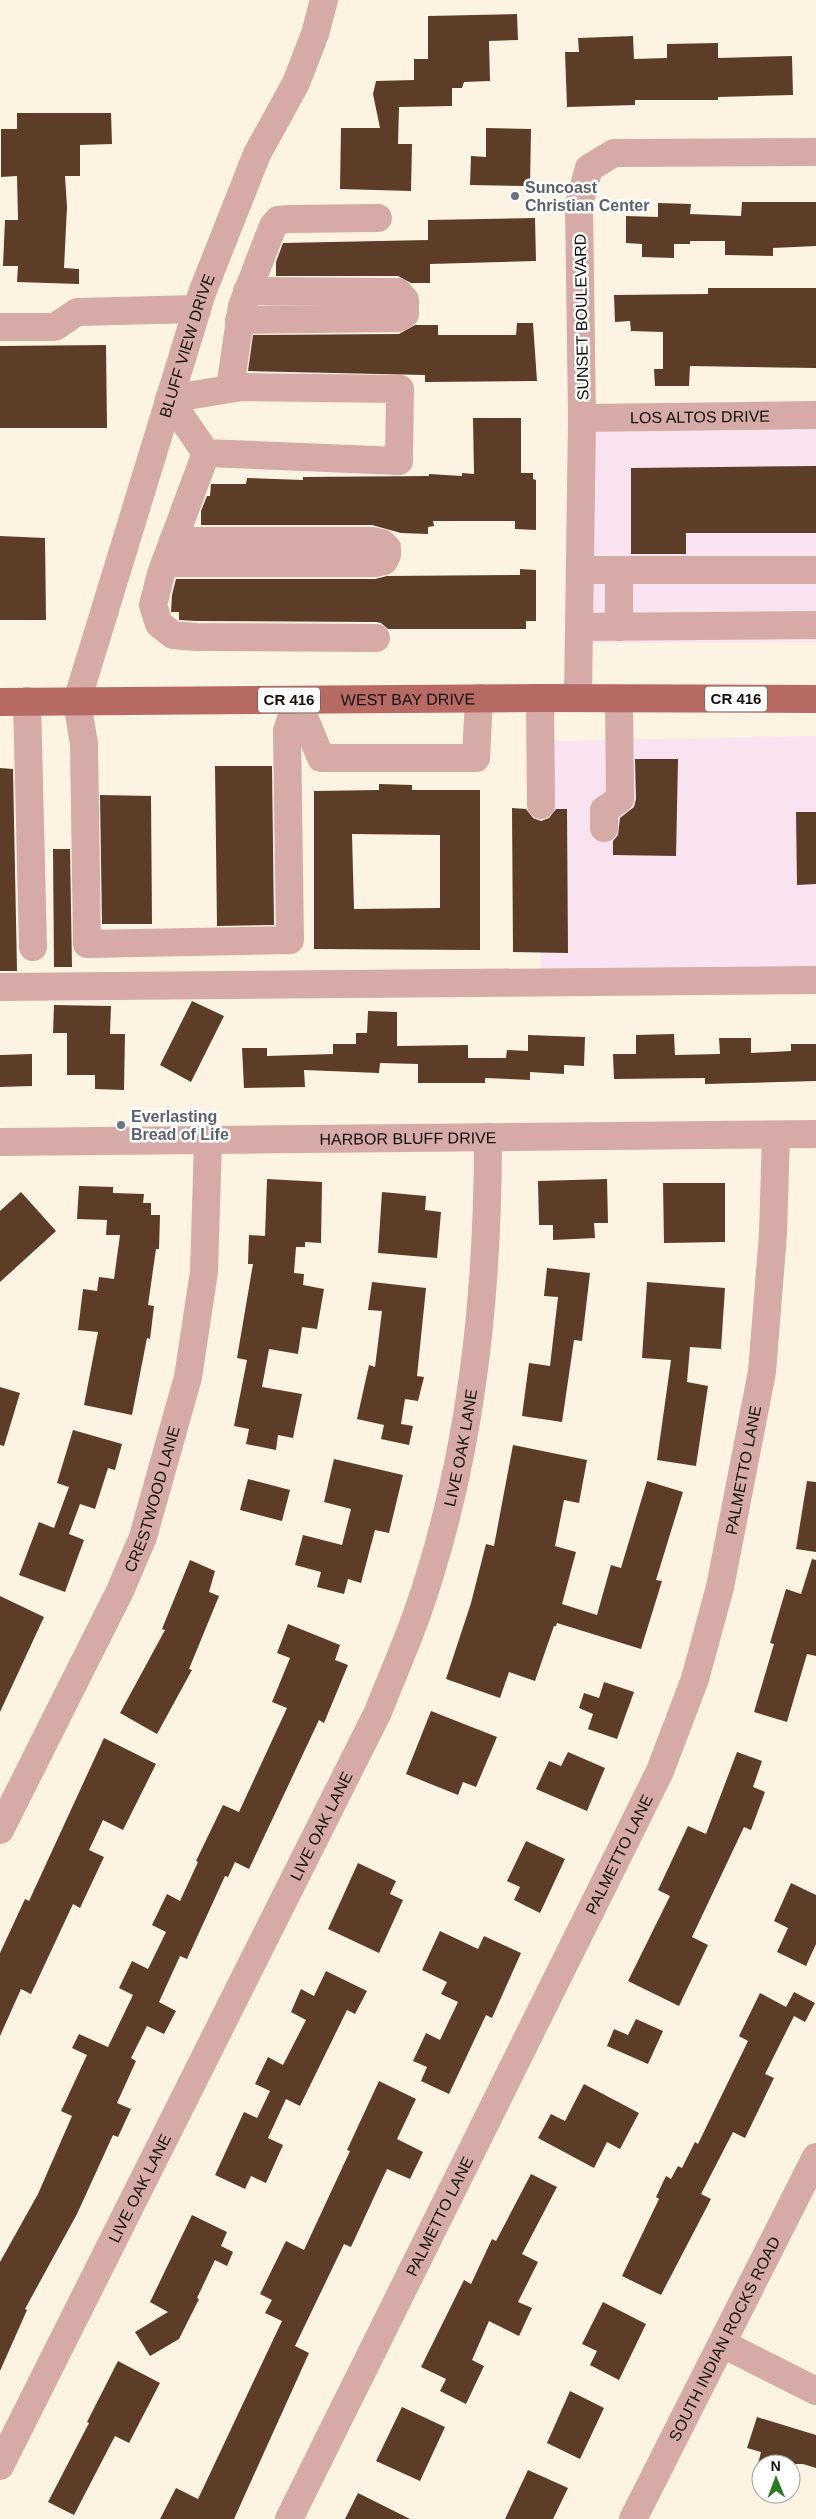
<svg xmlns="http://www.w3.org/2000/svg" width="816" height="2519" viewBox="0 0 816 2519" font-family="Arial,sans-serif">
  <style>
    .commercial { fill: #f9e3f1 }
    .building { fill: #5d3d27; fill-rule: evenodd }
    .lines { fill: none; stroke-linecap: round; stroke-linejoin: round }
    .minor { stroke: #d6aaa6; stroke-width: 28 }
    .major { stroke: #b76a64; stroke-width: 28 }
    .worship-dot { fill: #6b7280; stroke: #fff; stroke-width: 2 }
    .labels { text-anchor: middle; stroke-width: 5; stroke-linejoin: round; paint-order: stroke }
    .shield { fill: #fff; stroke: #5a5752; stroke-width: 1 }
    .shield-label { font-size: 15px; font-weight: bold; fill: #130f08 }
    .worship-label { font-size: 16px; font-weight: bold; fill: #5b616d; stroke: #fff; text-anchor: start }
    .street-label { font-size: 16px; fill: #130f08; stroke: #fff }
  </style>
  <rect width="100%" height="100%" fill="#fdf3e3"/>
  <path class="commercial" d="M 816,427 L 816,642 L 589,643 L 592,429 Z
    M 816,736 L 816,982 L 539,988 L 553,741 Z"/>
  <path class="building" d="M 517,14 L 518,40 L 489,41 L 490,81 L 464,82 L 462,88 L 452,88 L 452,106 L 399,107 L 398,144 L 412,144 L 411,191 L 340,189 L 341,128 L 380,128 L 373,94 L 376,81 L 414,80 L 414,59 L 428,59 L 428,16 Z
    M 633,36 L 634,59 L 667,58 L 667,44 L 718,43 L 718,58 L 792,56 L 793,95 L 718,97 L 718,100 L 635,100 L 635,105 L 567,107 L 565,52 L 579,52 L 578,38 Z
    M 17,113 L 111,113 L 112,144 L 80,145 L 80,176 L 65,176 L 67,207 L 64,268 L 79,269 L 79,284 L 17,282 L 18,266 L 3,266 L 5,220 L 18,220 L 17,176 L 1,177 L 1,129 L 17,129 Z
    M 486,128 L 531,129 L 530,186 L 470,185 L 471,156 L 486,157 Z
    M 742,202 L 816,202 L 816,246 L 773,248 L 773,256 L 725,255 L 725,241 L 690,241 L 690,244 L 674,244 L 674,258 L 642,257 L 642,244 L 626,243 L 626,216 L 658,217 L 658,203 L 691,204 L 690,214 L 741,216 Z
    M 535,218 L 536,261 L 430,264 L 430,283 L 411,283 L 398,276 L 276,276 L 276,262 L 283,243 L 428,240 L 428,220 Z
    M 708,288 L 816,288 L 816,368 L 690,366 L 689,386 L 655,386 L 654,369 L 663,369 L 663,332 L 631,331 L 630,321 L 615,322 L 614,295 L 708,294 Z
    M 517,323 L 533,323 L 537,381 L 425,382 L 425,375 L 248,371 L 253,335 L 399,334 L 415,325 L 438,325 L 438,335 L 516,335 Z
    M 106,345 L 107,428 L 0,428 L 0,346 Z
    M 473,418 L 521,418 L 521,473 L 533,473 L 533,479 L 536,480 L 536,530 L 515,529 L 515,521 L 433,521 L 434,526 L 428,527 L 428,534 L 401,533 L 372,525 L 201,525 L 201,511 L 207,496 L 210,496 L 211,484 L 246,484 L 247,478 L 303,480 L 303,477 L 429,476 L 429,474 L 462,476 L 462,473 L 474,474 Z
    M 816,466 L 816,533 L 686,533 L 686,554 L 631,554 L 631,468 Z
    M 0,536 L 45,538 L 46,620 L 0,620 Z
    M 520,569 L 536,570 L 536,621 L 526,621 L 526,629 L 388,629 L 381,623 L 376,622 L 197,621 L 179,620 L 179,612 L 171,612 L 172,595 L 176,579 L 375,579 L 387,576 L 520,575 Z
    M 635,759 L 678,759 L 676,856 L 613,855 L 613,841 L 618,835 L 620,818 L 634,807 L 636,799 Z
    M 215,766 L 272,766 L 274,925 L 217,926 Z
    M 0,768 L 13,769 L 17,971 L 0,971 Z
    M 379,784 L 412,785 L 412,790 L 480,790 L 480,950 L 314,949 L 314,791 L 379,790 ZM 352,834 L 440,835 L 440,908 L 354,909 Z
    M 100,795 L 151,796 L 152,924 L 102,924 Z
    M 512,808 L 526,809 L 533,818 L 541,821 L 549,818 L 556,809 L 567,809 L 568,953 L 513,952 Z
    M 796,812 L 816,812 L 816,884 L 797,885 Z
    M 53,849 L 70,849 L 72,967 L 54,967 Z
    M 192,1001 L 224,1016 L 191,1082 L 160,1065 Z
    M 54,1005 L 111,1006 L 110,1034 L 125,1034 L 124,1090 L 95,1089 L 95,1075 L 67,1075 L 67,1033 L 53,1033 Z
    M 368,1011 L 397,1012 L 397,1046 L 468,1045 L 468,1058 L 506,1058 L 507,1050 L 528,1051 L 528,1035 L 585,1037 L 584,1066 L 564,1065 L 564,1074 L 530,1072 L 530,1080 L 485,1078 L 485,1083 L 418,1083 L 418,1064 L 380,1063 L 379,1073 L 304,1070 L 305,1087 L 244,1088 L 242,1048 L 267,1048 L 267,1056 L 333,1054 L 333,1044 L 356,1044 L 356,1033 L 367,1033 Z
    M 674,1034 L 675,1055 L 720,1054 L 719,1038 L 751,1038 L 751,1053 L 791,1051 L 791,1044 L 816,1044 L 816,1081 L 705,1084 L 705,1078 L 614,1079 L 613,1054 L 636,1054 L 636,1035 Z
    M 32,1054 L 32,1086 L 0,1087 L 0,1055 Z
    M 267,1179 L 322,1182 L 321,1243 L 305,1242 L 305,1247 L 296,1247 L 294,1273 L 304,1274 L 303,1285 L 324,1289 L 317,1329 L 302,1327 L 298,1354 L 269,1349 L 262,1387 L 302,1394 L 293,1438 L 278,1435 L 276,1450 L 246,1444 L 249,1429 L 234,1426 L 247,1360 L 237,1358 L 253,1264 L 248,1264 L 249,1235 L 265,1236 Z
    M 607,1179 L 608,1223 L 594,1223 L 595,1238 L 553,1240 L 553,1225 L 539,1225 L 538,1181 Z
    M 663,1183 L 725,1183 L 725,1242 L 664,1243 Z
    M 79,1186 L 113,1187 L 113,1193 L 144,1194 L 143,1203 L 151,1203 L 151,1215 L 160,1215 L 159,1249 L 156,1249 L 148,1305 L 154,1306 L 150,1339 L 147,1338 L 132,1415 L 84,1405 L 98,1332 L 78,1330 L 83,1289 L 97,1291 L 99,1277 L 114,1279 L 120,1235 L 106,1235 L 107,1220 L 77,1219 Z
    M 21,1192 L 56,1231 L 0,1282 L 0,1211 Z
    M 382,1192 L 426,1196 L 425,1210 L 441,1212 L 437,1258 L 378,1253 Z
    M 547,1268 L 590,1273 L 582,1341 L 574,1340 L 562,1422 L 522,1416 L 529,1363 L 550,1366 L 558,1297 L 544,1296 Z
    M 372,1282 L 426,1288 L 417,1376 L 424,1377 L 418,1401 L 405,1399 L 401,1424 L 413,1426 L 409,1445 L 381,1439 L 384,1425 L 357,1419 L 369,1365 L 375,1367 L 382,1311 L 368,1310 Z
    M 647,1282 L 725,1288 L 721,1349 L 690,1347 L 687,1382 L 708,1386 L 696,1466 L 657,1460 L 671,1360 L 642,1358 Z
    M 0,1387 L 20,1393 L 4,1446 L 0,1445 Z
    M 73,1430 L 122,1444 L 115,1470 L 108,1468 L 95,1509 L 80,1504 L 69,1534 L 84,1540 L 65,1592 L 19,1575 L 39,1522 L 54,1528 L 69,1487 L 57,1483 Z
    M 513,1445 L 587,1460 L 579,1503 L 564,1500 L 555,1546 L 576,1552 L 562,1604 L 597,1615 L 611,1565 L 621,1568 L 647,1481 L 683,1492 L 656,1580 L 662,1581 L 641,1649 L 557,1623 L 556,1626 L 554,1626 L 535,1681 L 509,1672 L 500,1698 L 446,1679 L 471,1603 L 486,1544 L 494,1546 Z
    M 334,1459 L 403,1475 L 389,1533 L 375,1530 L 361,1583 L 348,1579 L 344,1594 L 317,1587 L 321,1572 L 295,1565 L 303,1535 L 342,1545 L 351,1509 L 324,1502 Z
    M 248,1479 L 290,1490 L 282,1521 L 240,1510 Z
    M 807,1481 L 816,1482 L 816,1552 L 796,1549 Z
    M 812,1559 L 816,1560 L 816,1656 L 807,1654 L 787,1722 L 754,1712 L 774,1644 L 770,1643 L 786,1589 L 801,1594 Z
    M 190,1560 L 215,1571 L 209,1592 L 219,1596 L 189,1669 L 192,1670 L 157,1734 L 120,1713 L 165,1630 L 162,1629 Z
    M 0,1596 L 44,1617 L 0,1712 Z
    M 288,1624 L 340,1645 L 335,1660 L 348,1665 L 324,1723 L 319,1720 L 249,1869 L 235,1862 L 228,1877 L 225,1876 L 187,1959 L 180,1956 L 159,2002 L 176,2011 L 164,2034 L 147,2026 L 131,2058 L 136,2061 L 117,2103 L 131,2109 L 118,2137 L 113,2135 L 77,2214 L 25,2309 L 27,2310 L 0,2371 L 0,2262 L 38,2194 L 72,2116 L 61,2111 L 87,2055 L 72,2048 L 79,2034 L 108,2047 L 133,1995 L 119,1988 L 132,1961 L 148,1969 L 166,1932 L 152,1925 L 167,1894 L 180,1901 L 198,1862 L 196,1861 L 223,1805 L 239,1812 L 287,1708 L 272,1702 L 290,1658 L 277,1653 Z
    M 604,1682 L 634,1692 L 617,1739 L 588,1729 L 593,1714 L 579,1708 L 584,1693 L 599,1698 Z
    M 431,1711 L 497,1737 L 476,1787 L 463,1782 L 458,1795 L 406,1774 Z
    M 104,1738 L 156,1764 L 123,1830 L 103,1820 L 89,1850 L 104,1857 L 80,1908 L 73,1904 L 31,1994 L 21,1989 L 0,2036 L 0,1953 L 25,1899 L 29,1901 Z
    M 568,1752 L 605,1768 L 587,1811 L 536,1789 L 549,1761 L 561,1766 Z
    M 737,1752 L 762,1761 L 753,1787 L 765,1792 L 751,1830 L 744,1827 L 692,1937 L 708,1945 L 679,2006 L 628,1981 L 670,1896 L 658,1890 L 688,1826 L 706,1834 Z
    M 526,1841 L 565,1859 L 540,1913 L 514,1900 L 520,1887 L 507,1881 Z
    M 358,1863 L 396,1881 L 390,1894 L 403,1900 L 379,1953 L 328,1929 Z
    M 791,1883 L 816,1895 L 816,1944 L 806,1966 L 777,1952 L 788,1928 L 774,1921 Z
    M 440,1931 L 478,1949 L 484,1936 L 521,1953 L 492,2018 L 486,2015 L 449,2094 L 421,2081 L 427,2067 L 413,2061 L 426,2033 L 440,2040 L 458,2002 L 441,1994 L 447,1982 L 422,1970 Z
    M 326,1971 L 367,1991 L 355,2014 L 347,2010 L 300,2106 L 286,2099 L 268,2138 L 283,2145 L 266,2183 L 251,2176 L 245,2189 L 215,2175 L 244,2112 L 257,2118 L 270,2091 L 255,2084 L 268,2057 L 283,2065 L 306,2020 L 291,2012 L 301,1989 L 314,1996 Z
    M 794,1992 L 815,2003 L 805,2022 L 794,2016 L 765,2074 L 774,2078 L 745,2138 L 733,2132 L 701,2194 L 711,2199 L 661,2295 L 622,2276 L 659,2199 L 656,2197 L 666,2176 L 671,2179 L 678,2166 L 682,2168 L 695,2142 L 698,2144 L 748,2041 L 739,2036 L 760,1993 L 786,2007 Z
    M 636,2019 L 663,2031 L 648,2064 L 607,2046 L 614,2029 L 628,2035 Z
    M 379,2081 L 416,2099 L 397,2139 L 423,2152 L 410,2179 L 387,2169 L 351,2247 L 344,2244 L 295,2346 L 309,2353 L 234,2519 L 160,2519 L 176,2488 L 198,2499 L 282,2321 L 265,2313 L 272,2300 L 260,2294 L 286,2241 L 304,2250 L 350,2151 L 347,2150 Z
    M 584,2084 L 639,2113 L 620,2149 L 607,2142 L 594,2168 L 538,2138 L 551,2114 L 565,2121 Z
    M 531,2174 L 557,2187 L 522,2254 L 538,2262 L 518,2302 L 532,2308 L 519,2336 L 489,2321 L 472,2360 L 484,2366 L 466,2404 L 440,2391 L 446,2379 L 421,2367 L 464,2280 L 471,2284 L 492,2239 L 496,2241 Z
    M 192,2215 L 227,2232 L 221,2246 L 233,2252 L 227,2266 L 215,2260 L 197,2298 L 199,2299 L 179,2339 L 150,2356 L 135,2332 L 168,2312 L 150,2302 Z
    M 603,2302 L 646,2324 L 619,2380 L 590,2365 L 597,2351 L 582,2344 Z
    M 118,2361 L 160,2383 L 129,2443 L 115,2436 L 74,2515 L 48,2502 L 89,2423 L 87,2422 Z
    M 570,2391 L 604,2408 L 580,2459 L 547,2443 Z
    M 402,2407 L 445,2427 L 420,2481 L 376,2461 Z
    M 757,2417 L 816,2435 L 816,2468 L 803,2464 L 758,2464 L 761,2452 L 747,2448 Z
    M 528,2470 L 568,2488 L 553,2519 L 505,2519 Z
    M 358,2493 L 410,2519 L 345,2519 Z"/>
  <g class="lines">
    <g class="minor">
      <path d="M 239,320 L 399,318 L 405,314 L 405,300 L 398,292 L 247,291"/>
      <path d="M 0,327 L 55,327 L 77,312 L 197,309"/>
      <path d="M 242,387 L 400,389 L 399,461 L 206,453 L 169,399 Z"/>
      <path d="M 230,388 L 242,306 L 273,226 L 278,220 L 289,219 L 378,218"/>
      <path id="s1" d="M 582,418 L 816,415"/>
      <path d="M 206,453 L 161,574 L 153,605 L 159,624 L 173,635 L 196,637 L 376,638"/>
      <path d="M 165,563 L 375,563 L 384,561 L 387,555 L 387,548 L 382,543 L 372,541 L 173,541"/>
      <path d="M 580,570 L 816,570"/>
      <path d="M 619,570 L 619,627"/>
      <path d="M 579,627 L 816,625"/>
      <path d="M 540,698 L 541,805"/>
      <path d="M 578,698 L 582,418 L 579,204 L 589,168 L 614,153 L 816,152"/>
      <path id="s2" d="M 297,700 L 287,731 L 290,940 L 87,944 L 84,744 L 77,701 L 202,293 L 257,154 L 296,83 L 315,34 L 324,0"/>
      <path d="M 297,700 L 321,758 L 476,758 L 479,698"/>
      <path d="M 27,701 L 33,947"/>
      <path d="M 604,828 L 604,810 L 620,799 L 619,699"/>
      <path d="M 0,987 L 816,980"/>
      <path id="s3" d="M 0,1142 L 816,1134"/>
      <path id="s4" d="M 0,1830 L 120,1591 L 143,1537 L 188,1377 L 204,1272 L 208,1141"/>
      <path d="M 723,2344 L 816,2391"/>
      <path id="s5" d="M 0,2466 L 378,1712 C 391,1679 405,1647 417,1614 C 471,1460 488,1299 488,1137"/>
      <path id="s6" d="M 289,2519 L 660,1771 L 695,1679 L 720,1587 L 762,1372 L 773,1234 L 776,1135"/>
      <path id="s7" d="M 633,2519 L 816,2157"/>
    </g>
    <path class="major" id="s8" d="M 0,702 L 540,698 L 816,699"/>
  </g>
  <g class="worship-dot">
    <circle cx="515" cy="196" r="5"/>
    <circle cx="121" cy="1125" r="5"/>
  </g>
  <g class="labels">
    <g class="shield">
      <rect x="705" y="686.5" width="62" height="25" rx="4"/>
      <rect x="258" y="687.5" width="62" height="25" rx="4"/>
    </g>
    <g class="shield-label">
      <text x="736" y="704">CR 416</text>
      <text x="289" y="705">CR 416</text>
    </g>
    <g class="worship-label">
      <text x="525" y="193">Suncoast<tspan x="525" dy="18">Christian Center</tspan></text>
      <text x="131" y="1122">Everlasting<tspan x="131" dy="18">Bread of Life</tspan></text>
    </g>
    <g class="street-label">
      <text transform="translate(581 317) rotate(-91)" y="6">SUNSET BOULEVARD</text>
      <text dy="6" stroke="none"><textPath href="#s2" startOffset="1060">BLUFF VIEW DRIVE</textPath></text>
      <text dy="6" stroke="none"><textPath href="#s1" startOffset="118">LOS ALTOS DRIVE</textPath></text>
      <text dy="6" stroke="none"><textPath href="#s8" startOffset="408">WEST BAY DRIVE</textPath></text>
      <text dy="6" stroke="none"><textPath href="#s3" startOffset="408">HARBOR BLUFF DRIVE</textPath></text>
      <text dy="6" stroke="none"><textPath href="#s5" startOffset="1121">LIVE OAK LANE</textPath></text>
      <text dy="6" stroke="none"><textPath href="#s6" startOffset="1148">PALMETTO LANE</textPath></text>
      <text dy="6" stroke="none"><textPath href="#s4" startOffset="365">CRESTWOOD LANE</textPath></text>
      <text dy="6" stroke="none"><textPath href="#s5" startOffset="716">LIVE OAK LANE</textPath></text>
      <text dy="6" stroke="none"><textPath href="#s6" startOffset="742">PALMETTO LANE</textPath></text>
      <text dy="6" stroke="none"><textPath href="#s5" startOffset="311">LIVE OAK LANE</textPath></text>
      <text dy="6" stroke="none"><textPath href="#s6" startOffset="338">PALMETTO LANE</textPath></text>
      <text dy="6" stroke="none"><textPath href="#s7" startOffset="202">SOUTH INDIAN ROCKS ROAD</textPath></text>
    </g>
  </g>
  <g transform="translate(776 2479) rotate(359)"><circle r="24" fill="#ffffff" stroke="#a19f9c"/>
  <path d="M0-4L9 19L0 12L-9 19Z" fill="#2d7b24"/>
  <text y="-8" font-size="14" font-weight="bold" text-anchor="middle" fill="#130f08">N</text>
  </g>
</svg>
